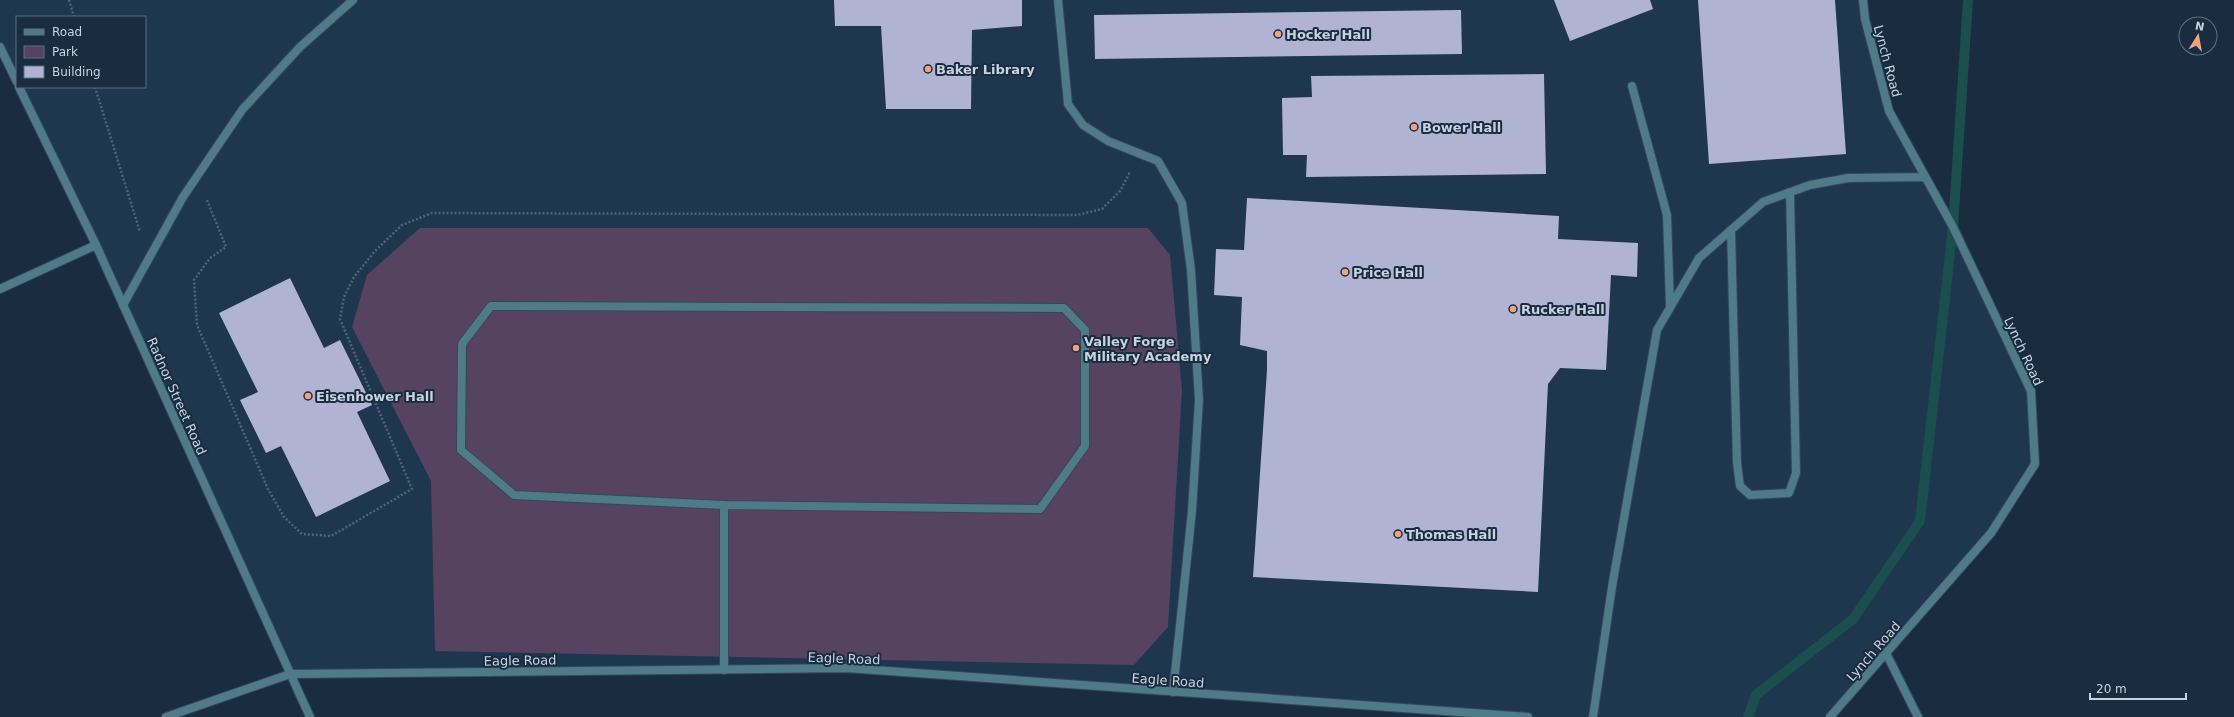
<svg xmlns="http://www.w3.org/2000/svg" width="2234" height="717" viewBox="0 0 2234 717" font-family="'DejaVu Sans',sans-serif">
  <style>
    .built { fill: #1e364e }
    .green { fill: #564361 }
    .lines { fill: none; stroke-linecap: round; stroke-linejoin: round }
    .stream { stroke: #1a4f4d; stroke-width: 10 }
    .building { fill: #b1b3d2 }
    .service-casing { stroke: #35475a; stroke-width: 10 }
    .minor-casing { stroke: #35475a; stroke-width: 10 }
    .tertiary-casing { stroke: #35475a; stroke-width: 10 }
    .path { stroke: #536475; stroke-width: 2.5; stroke-dasharray: 2 2; stroke-linecap: butt }
    .service { stroke: #4f7a88; stroke-width: 8 }
    .minor { stroke: #4f7a88; stroke-width: 8 }
    .tertiary { stroke: #4f7a88; stroke-width: 8 }
    .poi-dot { fill: #f2a17e; stroke: #192c40; stroke-width: 1.5 }
    .labels { text-anchor: middle; stroke-width: 4; stroke-linejoin: round; paint-order: stroke }
    .poi-label { font-size: 13px; font-weight: bold; fill: #c7d3e0; stroke: #192c40; text-anchor: start }
    .street-label { font-size: 13px; fill: #c7d3e0; stroke: #192c40 }
  </style>
  <rect width="100%" height="100%" fill="#192c40"/>
  <path class="built" d="M 0,0 L 1863,0 L 1889,111 L 1924,177 L 2031,391 L 2035,464 L 1991,533 L 1830,717 L 1528,717 L 845,668 L 290,674 L 19,87 L 145,87 L 145,17 L 17,17 L 17,82 L 0,47 Z"/>
  <path class="green" d="M 420,228 L 1148,228 L 1170,255 L 1182,390 L 1168,627 L 1134,665 L 435,651 L 431,481 L 352,327 L 367,275 Z"/>
  <g class="lines">
    <path class="stream" d="M 1748,717 L 1756,695 L 1853,619 L 1920,521 L 1953,227 L 1968,0"/>
  </g>
  <path class="building" d="M 834,0 L 1022,0 L 1022,26 L 972,30 L 971,109 L 886,109 L 881,26 L 835,26 Z
    M 1554,0 L 1650,0 L 1653,9 L 1570,41 Z
    M 1698,0 L 1835,0 L 1846,154 L 1709,164 Z
    M 1461,10 L 1462,54 L 1095,59 L 1094,15 Z
    M 1544,74 L 1546,174 L 1306,177 L 1307,155 L 1283,155 L 1282,98 L 1312,97 L 1311,76 Z
    M 1247,198 L 1559,216 L 1558,239 L 1638,243 L 1637,277 L 1611,275 L 1606,370 L 1560,368 L 1548,384 L 1538,592 L 1253,577 L 1267,370 L 1267,351 L 1240,345 L 1242,297 L 1214,295 L 1216,249 L 1244,250 Z
    M 290,278 L 324,348 L 340,340 L 372,405 L 357,412 L 390,481 L 316,517 L 281,446 L 266,453 L 240,400 L 258,392 L 219,313 Z"/>
  <g class="lines">
    <g class="service-casing">
      <path id="service" d="M 1058,0 L 1068,104 L 1083,125 L 1108,141 L 1158,161 L 1182,203 L 1191,270 L 1199,400 L 1192,511 L 1173,692
        M 1632,86 L 1667,215 L 1670,306
        M 1731,230 L 1737,463 L 1740,486 L 1750,495 L 1789,493 L 1796,473 L 1790,192
        M 123,305 L 183,197 L 242,110 L 300,47 L 353,0
        M 724,505 L 514,495 L 461,450 L 462,344 L 491,306 L 1064,308 L 1085,330 L 1085,446 L 1040,509 L 724,505 L 724,670
        M 1886,653 L 1918,717
        M 1593,717 L 1612,587 L 1657,330 L 1699,258 L 1763,202 L 1810,185 L 1848,178 L 1924,177
        M 1830,717 L 1991,533 L 2035,464 L 2031,391 L 1953,227 L 1889,111 L 1865,19 L 1863,0"/>
    </g>
    <g class="minor-casing">
      <path id="minor" d="M 0,47 L 17,82
        M 19,87 L 96,245 L 310,717
        M 0,289 L 96,245"/>
    </g>
    <g class="tertiary-casing">
      <path id="tertiary" d="M 166,717 L 290,674 L 846,668 L 1528,717"/>
    </g>
    <path class="path" d="M 69,0 L 74,17
      M 95,87 L 140,232
      M 207,200 L 226,247 L 210,258 L 194,280 L 197,325 L 268,489 L 284,517 L 302,534 L 331,536 L 412,489 L 340,319 L 344,297 L 354,277 L 375,251 L 402,225 L 432,213 L 1077,215 L 1102,209 L 1120,191 L 1130,172"/>
    <use href="#service" class="service"/>
    <use href="#minor" class="minor"/>
    <use href="#tertiary" class="tertiary"/>
  </g>
  <g class="poi-dot">
    <circle cx="1278" cy="34" r="4"/>
    <circle cx="928" cy="69" r="4"/>
    <circle cx="1414" cy="127" r="4"/>
    <circle cx="1345" cy="272" r="4"/>
    <circle cx="1513" cy="309" r="4"/>
    <circle cx="1076" cy="348" r="4"/>
    <circle cx="308" cy="396" r="4"/>
    <circle cx="1398" cy="534" r="4"/>
  </g>
  <g class="labels">
    <g class="poi-label">
      <text x="1286" y="39">Hocker Hall</text>
      <text x="936" y="74">Baker Library</text>
      <text x="1422" y="132">Bower Hall</text>
      <text x="1353" y="277">Price Hall</text>
      <text x="1521" y="314">Rucker Hall</text>
      <text x="1084" y="346">Valley Forge<tspan x="1084" dy="15">Military Academy</tspan></text>
      <text x="316" y="401">Eisenhower Hall</text>
      <text x="1406" y="539">Thomas Hall</text>
    </g>
    <g class="street-label">
      <text transform="translate(1888 61) rotate(75)" y="5">Lynch Road</text>
      <text transform="translate(2024 351) rotate(65)" y="5">Lynch Road</text>
      <text transform="translate(177 396) rotate(66)" y="5">Radnor Street Road</text>
      <text transform="translate(1873 651) rotate(-49)" y="5">Lynch Road</text>
      <text transform="translate(844 658) rotate(2)" y="5">Eagle Road</text>
      <text transform="translate(520 660) rotate(-1)" y="5">Eagle Road</text>
      <text transform="translate(1168 680) rotate(4)" y="5">Eagle Road</text>
    </g>
  </g>
  <rect x="16" y="16" width="130" height="72" fill="#192c40" stroke="#5f6f80"/>
  <rect x="24" y="29" width="20" height="6" fill="#4f7a88" stroke="#5f6f80"/>
  <text x="52" y="36" font-size="12" fill="#c7d3e0">Road</text>
  <rect x="24" y="46" width="20" height="12" fill="#564361" stroke="#5f6f80"/>
  <text x="52" y="56" font-size="12" fill="#c7d3e0">Park</text>
  <rect x="24" y="66" width="20" height="12" fill="#b1b3d2" stroke="#5f6f80"/>
  <text x="52" y="76" font-size="12" fill="#c7d3e0">Building</text>
  <g transform="translate(2198 36) rotate(11)"><circle r="19" fill="#192c40" stroke="#5f6f80"/>
  <path d="M0-3L7 15L0 10L-7 15Z" fill="#f2a17e"/>
  <text y="-6" font-size="11" font-weight="bold" text-anchor="middle" fill="#c7d3e0">N</text>
  </g>
  <path d="M2090 693v6h96v-6" fill="none" stroke="#c7d3e0" stroke-width="2"/>
  <text x="2096" y="693" font-size="12" fill="#c7d3e0" stroke="#192c40" stroke-width="3" paint-order="stroke">20 m</text>
</svg>
